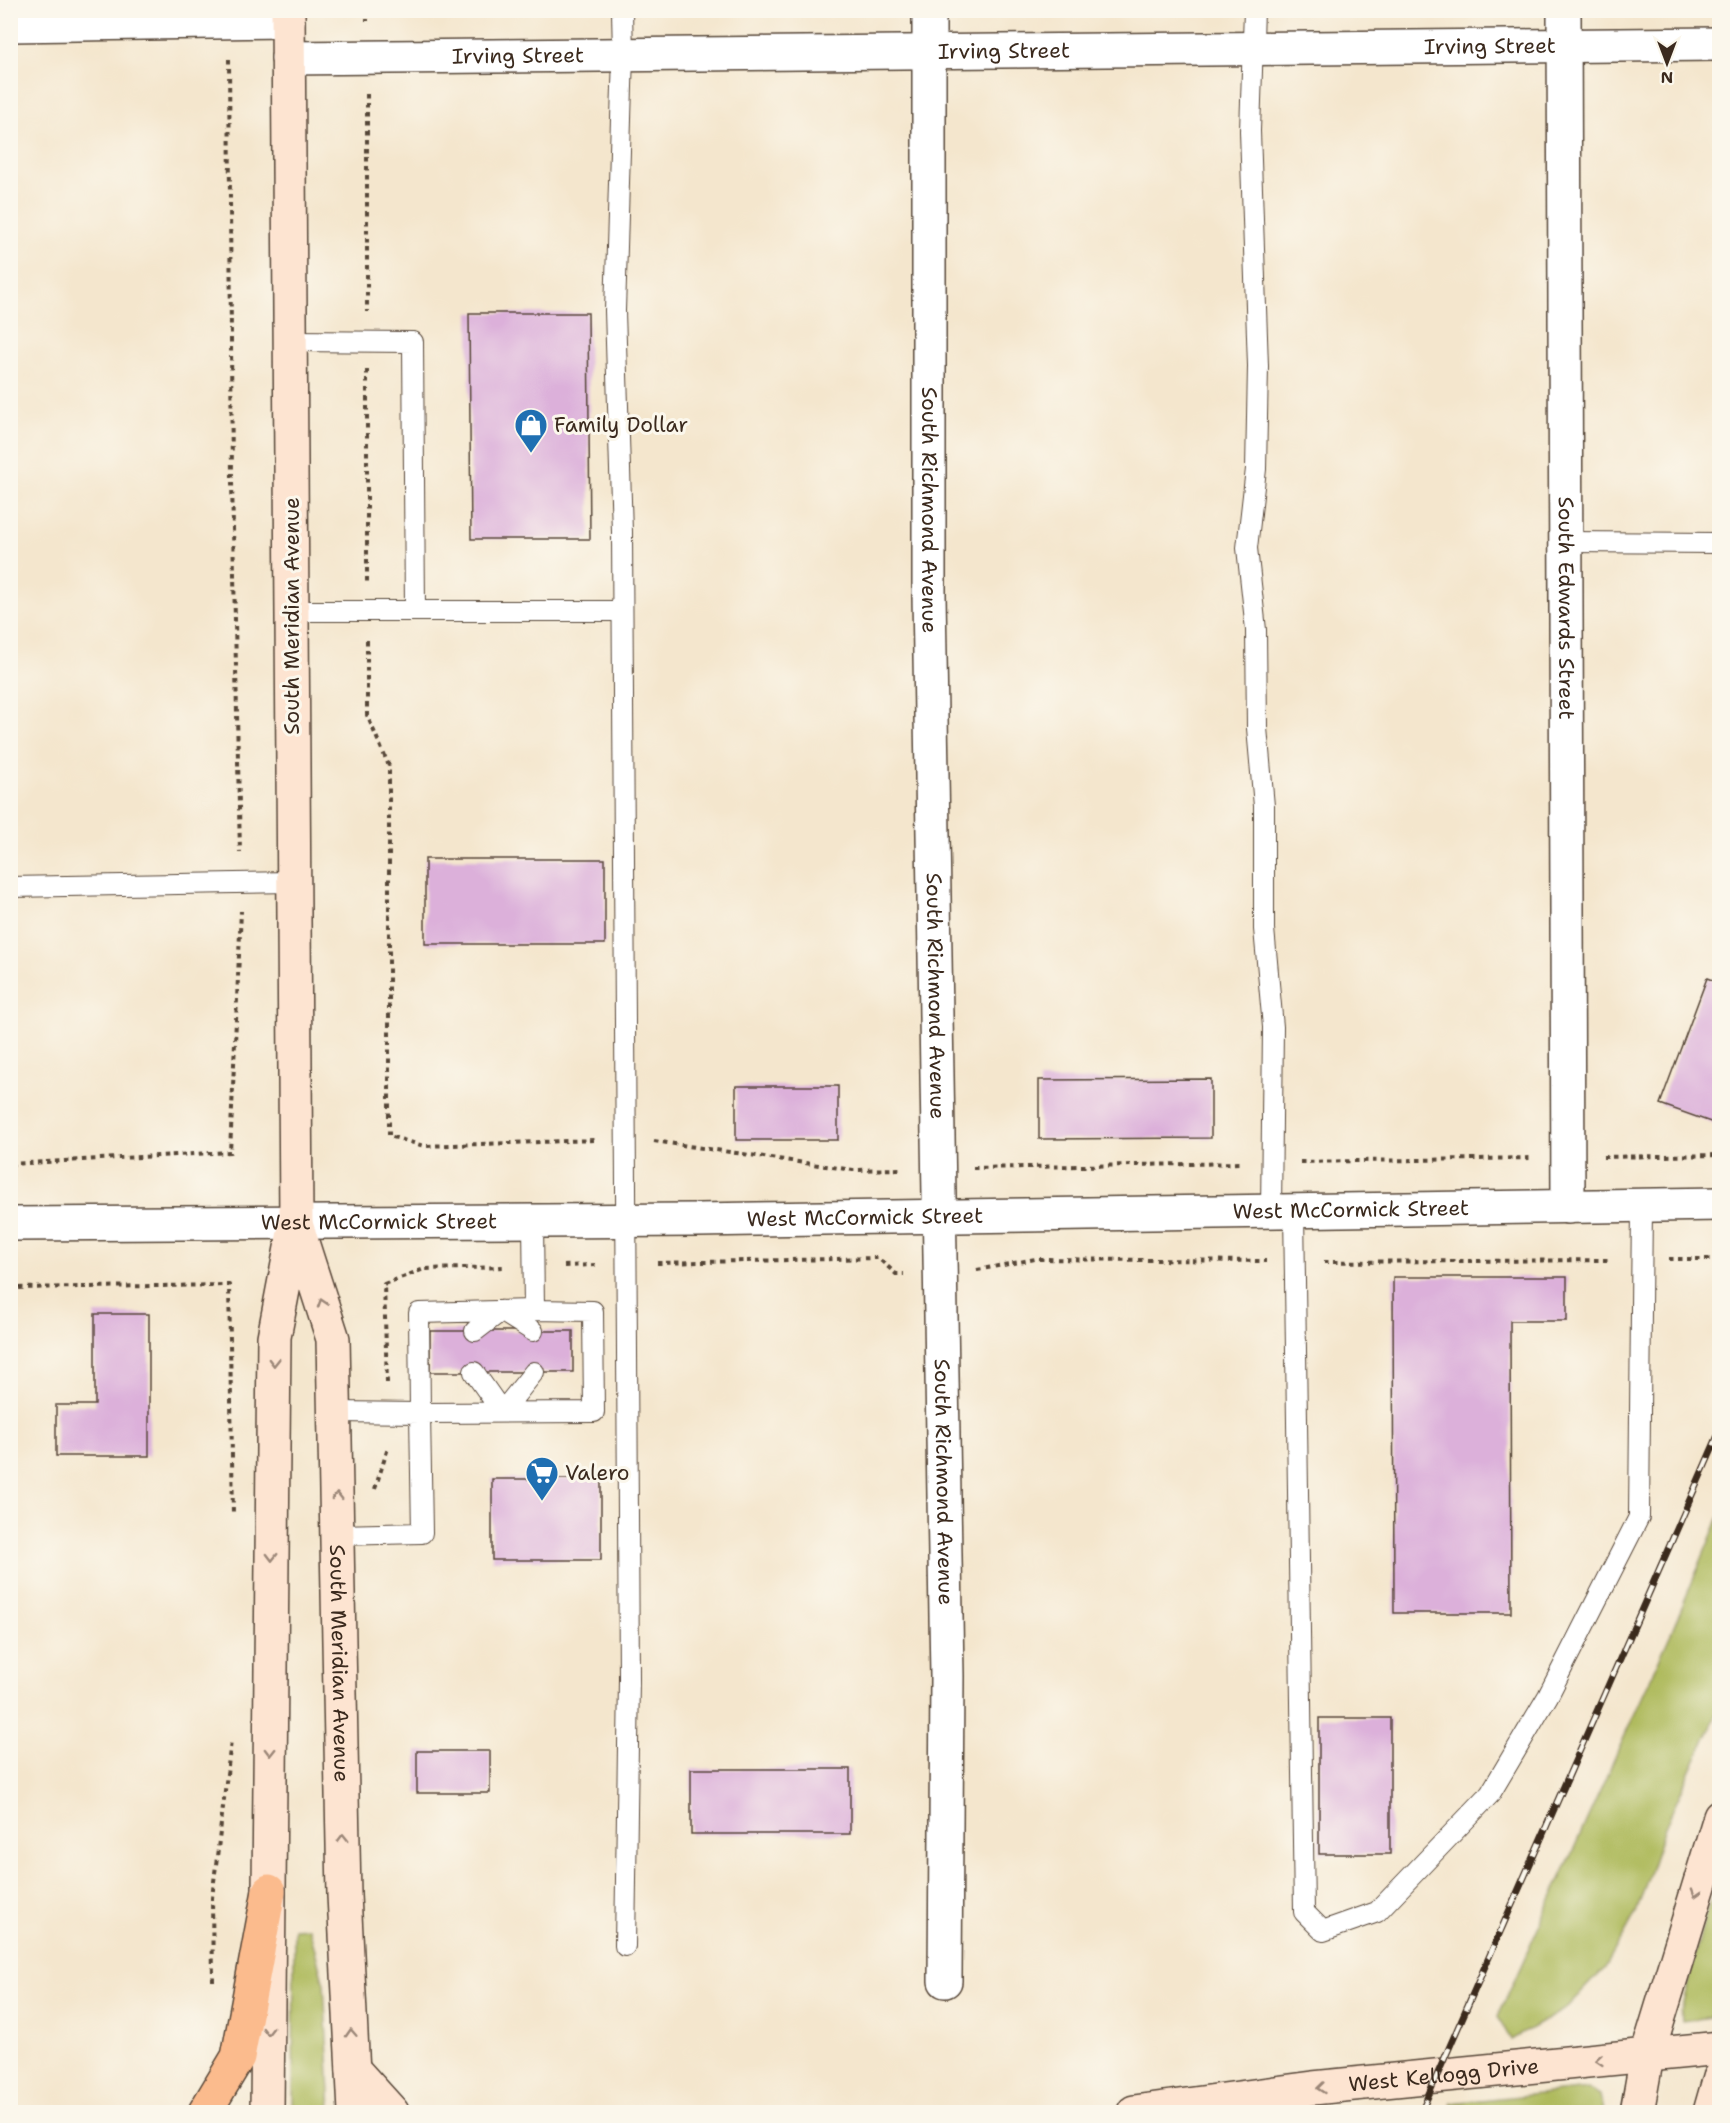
<svg xmlns="http://www.w3.org/2000/svg" width="1730" height="2123" viewBox="0 0 1730 2123" font-family="'Shantell Sans',sans-serif">
  <style>
    .green { fill: #aeba5c; stroke: #74723d; stroke-width: 1.5 }
    .building { fill: #dcb0da }
    .lines { fill: none; stroke-linecap: round; stroke-linejoin: round }
    .service-casing { stroke: #574638; stroke-width: 22 }
    .minor-casing { stroke: #574638; stroke-width: 36 }
    .tertiary-casing { stroke: #574638; stroke-width: 36 }
    .secondary-casing { stroke: #574638; stroke-width: 36 }
    .motorway-casing { stroke: #574638; stroke-width: 36 }
    .path { stroke: #574638; stroke-width: 4; stroke-dasharray: 4.5 4.5; stroke-linecap: butt }
    .service { stroke: #fff; stroke-width: 20 }
    .minor { stroke: #fff; stroke-width: 33 }
    .tertiary { stroke: #fff; stroke-width: 33 }
    .secondary { stroke: #fde4d1; stroke-width: 33 }
    .motorway { stroke: #fbbb8d; stroke-width: 33 }
    .rail-casing { stroke: #3b2a1e; stroke-width: 7 }
    .rail { stroke: #fbf7ec; stroke-width: 4.5; stroke-dasharray: 14; stroke-linecap: butt }
    .oneway { stroke: #9c8778 }
    .labels { text-anchor: middle; stroke-width: 6; stroke-linejoin: round; paint-order: stroke }
    .street-label { font-size: 21px; fill: #3b2a1e; stroke: #fbf7ec }
    .poi-label { font-size: 21px; fill: #3b2a1e; stroke: #fbf7ec; text-anchor: start }
  </style>
  <rect width="100%" height="100%" fill="#fbf7ec"/>
  <filter id="ink" filterUnits="userSpaceOnUse"><feTurbulence type="fractalNoise" baseFrequency=".0167" numOctaves="2"/><feDisplacementMap in="SourceGraphic" scale="12" xChannelSelector="R" yChannelSelector="G"/><feConvolveMatrix kernelMatrix="1 2 1 2 8 2 1 2 1" color-interpolation-filters="sRGB"/></filter>
  <filter id="wash" filterUnits="userSpaceOnUse"><feTurbulence type="fractalNoise" baseFrequency=".008" numOctaves="4" result="noise"/><feDisplacementMap in="SourceGraphic" scale="24" xChannelSelector="R" yChannelSelector="G"/><feGaussianBlur stdDeviation="1.35" result="paint"/><feColorMatrix in="noise" values="0 0 0 0 0 0 0 0 0 0 0 0 0 0 0 0 0 1.4 0 .05"/><feComposite in="paint" operator="in"/></filter>
  <g filter="url(#wash)">
    <rect width="100%" height="100%" fill="#f4e6cd"/>
    <path class="green" d="M 1719,1517 L 1719,1709 L 1665,1827 L 1636,1913 L 1605,1968 L 1567,2008 L 1511,2040 L 1498,2017 L 1672,1631 Z
      M 1719,1879 L 1719,2016 L 1682,2021 L 1681,2010 L 1703,1925 Z
      M 309,1928 L 324,1984 L 331,2112 L 293,2112 L 294,1929 Z
      M 1589,2089 L 1600,2095 L 1603,2112 L 1448,2112 L 1451,2103 Z"/>
    <g id="blocks">
      <path class="building" d="M 469,313 L 588,313 L 590,539 L 471,539 Z
        M 425,859 L 605,859 L 605,944 L 425,944 Z
        M 1707,978 L 1720,983 L 1719,1125 L 1660,1104 Z
        M 1211,1079 L 1211,1138 L 1039,1139 L 1039,1080 Z
        M 736,1086 L 838,1086 L 838,1140 L 736,1140 Z
        M 1393,1277 L 1567,1277 L 1567,1321 L 1510,1321 L 1511,1613 L 1394,1613 Z
        M 95,1314 L 149,1314 L 149,1456 L 56,1456 L 56,1405 L 95,1405 Z
        M 430,1331 L 573,1331 L 573,1372 L 430,1372 Z
        M 492,1479 L 601,1479 L 601,1560 L 492,1560 Z
        M 1319,1718 L 1390,1718 L 1390,1854 L 1319,1854 Z
        M 417,1751 L 490,1751 L 490,1793 L 417,1793 Z
        M 691,1769 L 850,1769 L 850,1834 L 691,1834 Z"/>
    </g>
  </g>
  <g filter="url(#ink)">
    <use href="#blocks" fill-opacity="0" stroke="#574638" stroke-width="1.5"/>
    <g class="lines">
      <g class="service-casing">
        <path id="service" d="M 622,10 L 623,55 L 615,311 L 622,532 L 629,1679 L 625,1946
          M 1254,10 L 1250,131 L 1258,366 L 1256,469 L 1247,548 L 1256,630 L 1257,728 L 1264,806 L 1264,929 L 1273,1027 L 1271,1211
          M 290,341 L 413,342 L 415,611
          M 1564,542 L 1720,543
          M 292,611 L 622,611
          M 10,887 L 293,882
          M 1294,1211 L 1304,1912 L 1323,1931 L 1377,1912 L 1490,1794 L 1548,1696 L 1639,1517 L 1642,1205
          M 533,1220 L 534,1310 L 419,1313 L 420,1413 L 594,1412 L 593,1311 L 534,1310
          M 475,1331 L 501,1311 L 533,1331
          M 474,1372 L 502,1412 L 534,1372
          M 335,1412 L 420,1413 L 422,1533 L 338,1535"/>
      </g>
      <g class="minor-casing">
        <g id="minor">
          <path id="s1" d="M 929,10 L 929,595 L 947,1676 L 945,1981"/>
          <path id="s2" d="M 1564,10 L 1568,1207"/>
          <path d="M 10,25 L 288,21"/>
          <path id="s3" d="M 288,58 L 1720,44"/>
        </g>
      </g>
      <g class="tertiary-casing">
        <g id="tertiary">
          <path id="s4" d="M 10,1224 L 698,1220 L 1720,1204"/>
        </g>
      </g>
      <g class="secondary-casing">
        <g id="secondary">
          <path id="s5" d="M 297,1227 L 333,1339 L 344,1895 L 355,2112"/>
          <path d="M 353,2069 L 392,2112"/>
          <path d="M 267,2112 L 274,1337 L 296,1222 L 288,10"/>
          <path id="s6" d="M 1134,2112 L 1313,2088 L 1720,2048"/>
          <path d="M 1637,2112 L 1647,2056 L 1720,1817"/>
          <path d="M 1710,2112 L 1720,2077"/>
        </g>
      </g>
      <g class="motorway-casing">
        <path id="motorway" d="M 205,2112 L 238,2057 L 269,1891"/>
      </g>
      <path class="path" d="M 367,10 L 367,21
        M 229,59 L 232,482 L 240,853
        M 367,94 L 367,312
        M 367,370 L 367,582
        M 367,640 L 367,715 L 389,766 L 389,1136 L 424,1146 L 596,1140
        M 654,1141 L 853,1170 L 903,1169
        M 1603,1157 L 1720,1155
        M 1300,1162 L 1533,1158
        M 10,1164 L 230,1152 L 241,911
        M 973,1168 L 1242,1163
        M 1669,1259 L 1720,1259
        M 1324,1262 L 1611,1260
        M 657,1263 L 878,1258 L 896,1274 L 904,1274
        M 564,1266 L 599,1265
        M 977,1270 L 1035,1259 L 1266,1261
        M 10,1288 L 229,1285 L 233,1515
        M 387,1383 L 384,1284 L 424,1269 L 506,1267
        M 375,1489 L 388,1448
        M 213,1981 L 212,1898 L 231,1741"/>
      <use href="#service" class="service"/>
      <use href="#minor" class="minor"/>
      <use href="#tertiary" class="tertiary"/>
      <use href="#secondary" class="secondary"/>
      <use href="#motorway" class="motorway"/>
      <g class="rail-casing">
        <path id="rail" d="M 1421,2112 L 1720,1431"/>
      </g>
      <use href="#rail" class="rail"/>
    </g>
    <defs><path id="oneway-chevron" d="M-2-3.5L2.5 0L-2 3.5" fill="none" stroke-width="1.6" stroke-linecap="round" stroke-linejoin="round" transform="scale(1.5)"/></defs>
    <g class="oneway">
      <use href="#oneway-chevron" transform="translate(322 1303) rotate(-108)"/>
      <use href="#oneway-chevron" transform="translate(274 1362) rotate(91)"/>
      <use href="#oneway-chevron" transform="translate(337 1496) rotate(-91)"/>
      <use href="#oneway-chevron" transform="translate(272 1557) rotate(91)"/>
      <use href="#oneway-chevron" transform="translate(270 1752) rotate(91)"/>
      <use href="#oneway-chevron" transform="translate(343 1838) rotate(-91)"/>
      <use href="#oneway-chevron" transform="translate(1696 1893) rotate(107)"/>
      <use href="#oneway-chevron" transform="translate(268 2031) rotate(90)"/>
      <use href="#oneway-chevron" transform="translate(351 2033) rotate(-93)"/>
      <use href="#oneway-chevron" transform="translate(1599 2060) rotate(175)"/>
      <use href="#oneway-chevron" transform="translate(1321 2088) rotate(174)"/>
    </g>
  </g>
  <defs>
    <g id="shop-pin" transform="scale(1.725)"><path d="M0 17L-7.5 6A9.5 9.5 0 1 1 7.5 6Z" fill="#1f6fb2" stroke="#fbf7ec"/><path d="M-5-2.5h2.3a2.7 3.5 0 0 1 5.4 0H5L5.5 6h-11ZM-1.5-2.5h3a1.5 2.3 0 0 0-3 0Z" fill="#fff"/></g>
    <g id="supermarket-pin" transform="scale(1.725)"><path d="M0 17L-7.5 6A9.5 9.5 0 1 1 7.5 6Z" fill="#1f6fb2" stroke="#fbf7ec"/><path d="M-6-5.5h2.5l.6 2H6L4.5 2H-2.5L-4.4-4H-6ZM-1.5 3.2a1.3 1.3 0 1 0 .1 0ZM3 3.2a1.3 1.3 0 1 0 .1 0Z" fill="#fff"/></g>
  </defs>
  <g fill-rule="evenodd">
    <use href="#shop-pin" x="531" y="425"/>
    <use href="#supermarket-pin" x="542" y="1473"/>
  </g>
  <g class="labels">
    <g class="street-label">
      <text dy="7" stroke="none"><textPath href="#s3" startOffset="1202">Irving Street</textPath></text>
      <text dy="7" stroke="none"><textPath href="#s3" startOffset="716">Irving Street</textPath></text>
      <text dy="7" stroke="none"><textPath href="#s3" startOffset="230">Irving Street</textPath></text>
      <text dy="7" stroke="none"><textPath href="#s1" startOffset="500">South Richmond Avenue</textPath></text>
      <text dy="7" stroke="none"><textPath href="#s2" startOffset="598">South Edwards Street</textPath></text>
      <text transform="translate(292 616) rotate(-90)" y="7">South Meridian Avenue</text>
      <text dy="7" stroke="none"><textPath href="#s1" startOffset="986">South Richmond Avenue</textPath></text>
      <text dy="7" stroke="none"><textPath href="#s4" startOffset="1341">West McCormick Street</textPath></text>
      <text dy="7" stroke="none"><textPath href="#s4" startOffset="855">West McCormick Street</textPath></text>
      <text dy="7" stroke="none"><textPath href="#s4" startOffset="369">West McCormick Street</textPath></text>
      <text dy="7" stroke="none"><textPath href="#s1" startOffset="1472">South Richmond Avenue</textPath></text>
      <text dy="7" stroke="none"><textPath href="#s5" startOffset="442">South Meridian Avenue</textPath></text>
      <text dy="7" stroke="none"><textPath href="#s6" startOffset="312">West Kellogg Drive</textPath></text>
    </g>
    <g class="poi-label">
      <text x="554" y="432">Family Dollar</text>
      <text x="565" y="1480">Valero</text>
    </g>
  </g>
  <rect width="1730" height="2123" fill="none" stroke="#fbf7ec" stroke-width="36"/>
  <g transform="translate(1667 63) rotate(180)" stroke="#fbf7ec" stroke-width="4.5" paint-order="stroke">
  <path d="M0-4.5L10 22L0 15L-10 22Z" fill="#3b2a1e"/>
  <text y="-9" font-size="16" font-weight="bold" text-anchor="middle" fill="#3b2a1e">N</text>
  </g>
</svg>
